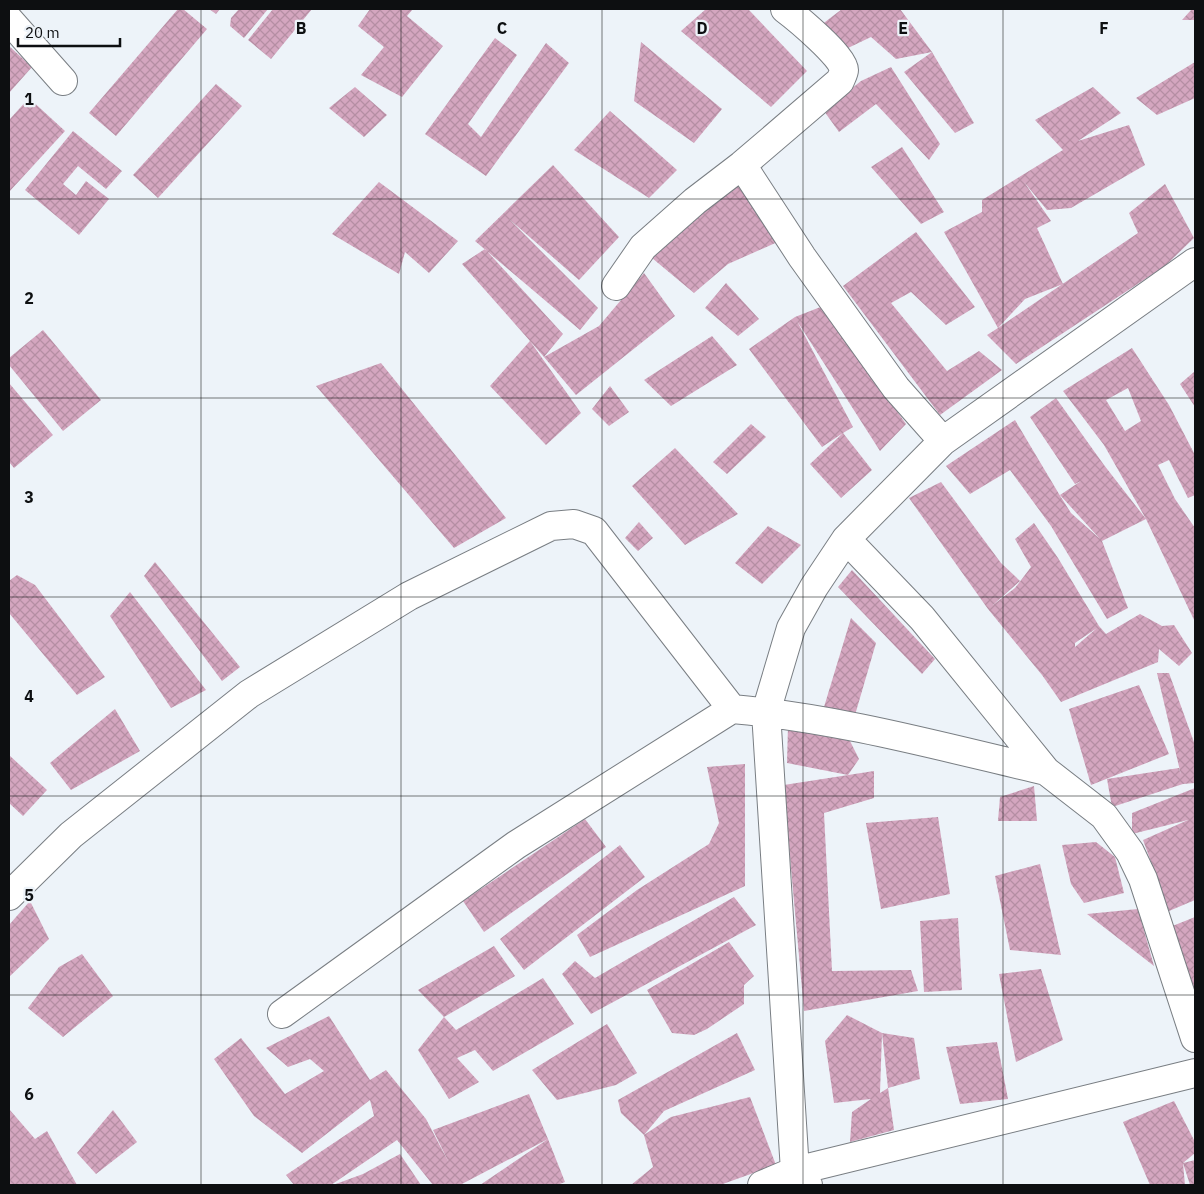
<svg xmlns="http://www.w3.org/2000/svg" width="1204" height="1194" viewBox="0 0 1204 1194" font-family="'IBM Plex Sans',sans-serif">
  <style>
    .building { fill: url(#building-cross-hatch); fill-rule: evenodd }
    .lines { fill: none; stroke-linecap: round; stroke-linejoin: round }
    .minor-casing { stroke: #797e83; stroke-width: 30 }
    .minor { stroke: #fff; stroke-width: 28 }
    .grid { fill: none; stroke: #0d0f11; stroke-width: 1; stroke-opacity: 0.55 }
    .grid-label { font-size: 16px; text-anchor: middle; font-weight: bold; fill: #0d0f11; stroke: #edf3f9; stroke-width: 4.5; stroke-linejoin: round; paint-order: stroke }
  </style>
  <defs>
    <pattern id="building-cross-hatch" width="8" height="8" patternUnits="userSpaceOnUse" patternTransform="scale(1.25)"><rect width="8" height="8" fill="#d4a6bf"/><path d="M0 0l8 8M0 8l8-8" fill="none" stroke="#b58ea3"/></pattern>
  </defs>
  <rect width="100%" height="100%" fill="#edf3f9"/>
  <path class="building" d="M 178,9 L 183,9 L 207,29 L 116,136 L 89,113 Z
    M 209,9 L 220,9 L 216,14 Z
    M 239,9 L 268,9 L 244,38 L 230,26 L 231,18 Z
    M 273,9 L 312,9 L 271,59 L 248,40 Z
    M 370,9 L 413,9 L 407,16 L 443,46 L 402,97 L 361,75 L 384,47 L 358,26 Z
    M 706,9 L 748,9 L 807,71 L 771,107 L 681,31 Z
    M 842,9 L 900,9 L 932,52 L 974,123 L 955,133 L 904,72 L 932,52 L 896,59 L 871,37 L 848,48 L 812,32 Z
    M 1192,9 L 1195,9 L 1195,20 L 1182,20 Z
    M 495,38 L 517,55 L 468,124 L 481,137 L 546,43 L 569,63 L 486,176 L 425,134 Z
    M 641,42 L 722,109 L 694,143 L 634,101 Z
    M 9,46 L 32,67 L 9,93 Z
    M 1195,62 L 1195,98 L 1157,115 L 1136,98 Z
    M 891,67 L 940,144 L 929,160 L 876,104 L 839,132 L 824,111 L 861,81 Z
    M 216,84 L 242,106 L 158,198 L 133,175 Z
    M 355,87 L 387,115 L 364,137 L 329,108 Z
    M 1093,87 L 1121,113 L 1078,141 L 1129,125 L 1145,165 L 1071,208 L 1047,210 L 1024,182 L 1051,221 L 1037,228 L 1063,284 L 1025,299 L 998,328 L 1064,283 L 1138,233 L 1129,213 L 1165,184 L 1194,238 L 1165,266 L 1016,364 L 987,335 L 998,328 L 944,232 L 982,212 L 982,200 L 1063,150 L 1035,120 Z
    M 29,98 L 65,131 L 9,192 L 9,120 Z
    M 610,111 L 677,170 L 649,198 L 574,150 Z
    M 73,131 L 122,171 L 106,189 L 78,166 L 63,184 L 76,195 L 86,181 L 109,199 L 79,235 L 25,190 Z
    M 902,147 L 944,212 L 921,224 L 871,167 Z
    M 553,165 L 619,237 L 579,280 L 509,219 L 598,308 L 580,330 L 475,241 Z
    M 379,182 L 458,241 L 429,273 L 405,252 L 399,274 L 332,234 Z
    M 737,183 L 782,240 L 728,264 L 694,293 L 652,258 Z
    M 916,232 L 975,307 L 946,325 L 911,292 L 891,303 L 947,371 L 979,351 L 1002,370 L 940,415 L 843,286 Z
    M 485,249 L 563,334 L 544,357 L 530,341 L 581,413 L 546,445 L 490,386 L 530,341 L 462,264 Z
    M 644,273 L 675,316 L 576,395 L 544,357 L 599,326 Z
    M 726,283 L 759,319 L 738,336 L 705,308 Z
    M 823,306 L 906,424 L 880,451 L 797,321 L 853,427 L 843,433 L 872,470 L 841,498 L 810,464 L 843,433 L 822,447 L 749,349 L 795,317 Z
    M 43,330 L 101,400 L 63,431 L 9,365 L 9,358 Z
    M 712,336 L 737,365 L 671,406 L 644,380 Z
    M 1132,348 L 1169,405 L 1195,455 L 1195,495 L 1188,498 L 1169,460 L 1158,465 L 1175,499 L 1195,528 L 1195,622 L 1146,519 L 1102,541 L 1128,608 L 1107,619 L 1051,526 L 1010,470 L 970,494 L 946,466 L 1015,420 L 1059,494 L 1071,513 L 1100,539 L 1060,495 L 1081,481 L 1075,484 L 1030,417 L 1056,398 L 1104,465 L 1146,519 L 1104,445 L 1063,391 ZM 1128,388 L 1141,421 L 1125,431 L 1106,400 Z
    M 381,363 L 506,518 L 454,548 L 316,386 Z
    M 1195,371 L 1195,407 L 1180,384 Z
    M 9,383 L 53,435 L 14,468 L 9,462 Z
    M 610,386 L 629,412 L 609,426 L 592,409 Z
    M 751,424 L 766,437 L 727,474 L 713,462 Z
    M 675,448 L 738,514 L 685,545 L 632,486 Z
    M 941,482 L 1001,563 L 1020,581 L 993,605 L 1015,588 L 1031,567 L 1015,539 L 1034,523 L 1058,558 L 1099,626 L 1106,634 L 1140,614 L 1162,626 L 1174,625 L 1192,653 L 1179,666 L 1159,649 L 1158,662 L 1061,702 L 1042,675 L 988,609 L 909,498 ZM 1097,628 L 1075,647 L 1075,643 Z
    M 639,522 L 653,538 L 638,551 L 625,538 Z
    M 768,526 L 801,545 L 762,584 L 735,563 Z
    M 155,562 L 240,667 L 222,681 L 144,576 Z
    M 852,570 L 935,659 L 922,674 L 838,587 Z
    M 17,575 L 35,585 L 105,677 L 77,695 L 9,613 L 9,581 Z
    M 130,592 L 206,690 L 171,708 L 110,616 Z
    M 851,618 L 876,643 L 855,715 L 824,707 Z
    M 1157,673 L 1169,673 L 1195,745 L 1195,783 L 1183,784 L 1112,807 L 1107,779 L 1179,768 L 1181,775 Z
    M 1139,685 L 1169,754 L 1091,785 L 1069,709 Z
    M 115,709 L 140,751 L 71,790 L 50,763 Z
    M 788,726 L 850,741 L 859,759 L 848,775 L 787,763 Z
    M 9,755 L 47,790 L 23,816 L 9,803 Z
    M 745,764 L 745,886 L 590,957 L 577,935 L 637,890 L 709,844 L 719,823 L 707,767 Z
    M 874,771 L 874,798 L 824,813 L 832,971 L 911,970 L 918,991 L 804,1011 L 787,824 L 771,787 Z
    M 1034,786 L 1037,821 L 998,821 L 1000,797 Z
    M 1195,788 L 1195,900 L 1169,911 L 1143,840 L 1188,820 L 1132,834 L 1132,813 Z
    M 938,817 L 950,894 L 881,909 L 866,823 Z
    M 585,819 L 606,847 L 484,932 L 463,901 Z
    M 1096,842 L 1115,857 L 1124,893 L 1084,903 L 1071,884 L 1062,845 Z
    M 620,845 L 645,877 L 524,970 L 500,939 Z
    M 1040,864 L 1061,955 L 1010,950 L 995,876 Z
    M 734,897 L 756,925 L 591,1014 L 562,974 L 575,961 L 595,978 Z
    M 30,901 L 49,939 L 9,977 L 9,925 Z
    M 1138,909 L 1154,966 L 1087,914 Z
    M 1195,917 L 1195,1002 L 1170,927 Z
    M 958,918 L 962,990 L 924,992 L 920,921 Z
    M 729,942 L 754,976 L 744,985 L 744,1004 L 707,1029 L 694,1035 L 672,1033 L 647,990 Z
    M 494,946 L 515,976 L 444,1017 L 418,990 Z
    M 82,954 L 113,996 L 63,1037 L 28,1008 L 59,967 Z
    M 1041,969 L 1063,1040 L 1016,1062 L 999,974 Z
    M 543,978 L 574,1024 L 493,1071 L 475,1050 L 457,1058 L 479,1082 L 449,1099 L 418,1050 L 444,1017 L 456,1030 Z
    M 847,1015 L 882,1033 L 880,1093 L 888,1088 L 894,1130 L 850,1142 L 852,1112 L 871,1099 L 834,1103 L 825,1041 Z
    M 329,1016 L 370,1080 L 386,1070 L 426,1119 L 449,1163 L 433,1130 L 529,1094 L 548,1139 L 460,1185 L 433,1185 L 397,1140 L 331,1185 L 294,1185 L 286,1175 L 374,1116 L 370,1100 L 302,1153 L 254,1116 L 214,1059 L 241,1038 L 285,1094 L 324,1071 L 310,1059 L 288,1067 L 266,1048 Z
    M 607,1024 L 637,1073 L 616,1085 L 557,1100 L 532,1070 Z
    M 737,1033 L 755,1070 L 664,1111 L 644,1135 L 621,1113 L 618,1100 Z
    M 882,1033 L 914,1038 L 920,1079 L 888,1088 Z
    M 997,1042 L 1008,1099 L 960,1104 L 946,1047 Z
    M 750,1097 L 776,1165 L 720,1185 L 631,1185 L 653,1167 L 644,1135 L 671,1117 Z
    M 1174,1101 L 1195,1142 L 1195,1153 L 1183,1163 L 1195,1160 L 1195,1185 L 1190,1185 L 1183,1163 L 1185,1185 L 1150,1185 L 1123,1122 Z
    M 9,1109 L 35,1139 L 47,1131 L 77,1185 L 9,1185 Z
    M 113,1110 L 137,1142 L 96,1174 L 77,1153 Z
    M 548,1139 L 565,1182 L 557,1185 L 480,1185 Z
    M 400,1154 L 421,1185 L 333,1185 L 363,1174 Z"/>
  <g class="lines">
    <g class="minor-casing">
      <path id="minor" d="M 9,20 L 63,81
        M 742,165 L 802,257 L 896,388 L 943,441
        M 616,286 L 643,247 L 695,201 L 742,165 L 840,81 C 841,78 844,73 844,70 C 844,57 797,18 785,9
        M 846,539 L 922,618 L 1046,771 L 1104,816 L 1130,852 L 1143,879 L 1195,1038
        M 9,896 L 71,835 L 249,694 L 409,596 L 551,526 L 574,524 L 594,531 L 732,709
        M 282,1014 L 516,845 L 732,709 C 838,718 943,747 1046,771
        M 762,1185 L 795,1171 L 1195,1073
        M 808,1185 L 795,1171 L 766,712 L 791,628 L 814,587 L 846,539 L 943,441 L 1195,262"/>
    </g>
    <use href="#minor" class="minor"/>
  </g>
  <path class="grid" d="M 201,9 L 201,1185M 401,9 L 401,1185M 602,9 L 602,1185M 803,9 L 803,1185M 1003,9 L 1003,1185M 9,199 L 1195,199M 9,398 L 1195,398M 9,597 L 1195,597M 9,796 L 1195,796M 9,995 L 1195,995"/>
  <g class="grid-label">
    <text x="301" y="34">B</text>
    <text x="502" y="34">C</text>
    <text x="702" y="34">D</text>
    <text x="903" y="34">E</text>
    <text x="1104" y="34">F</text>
    <text x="29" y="105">1</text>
    <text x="29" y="304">2</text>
    <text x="29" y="503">3</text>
    <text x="29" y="702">4</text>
    <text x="29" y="901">5</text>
    <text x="29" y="1100">6</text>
  </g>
  <rect width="1204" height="1194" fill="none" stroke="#0d0f11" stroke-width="20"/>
  <path d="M18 38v8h102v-8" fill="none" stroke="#0d0f11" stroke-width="2.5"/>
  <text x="25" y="38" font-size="15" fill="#0d0f11" stroke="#edf3f9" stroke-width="4" paint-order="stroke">20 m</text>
</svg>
